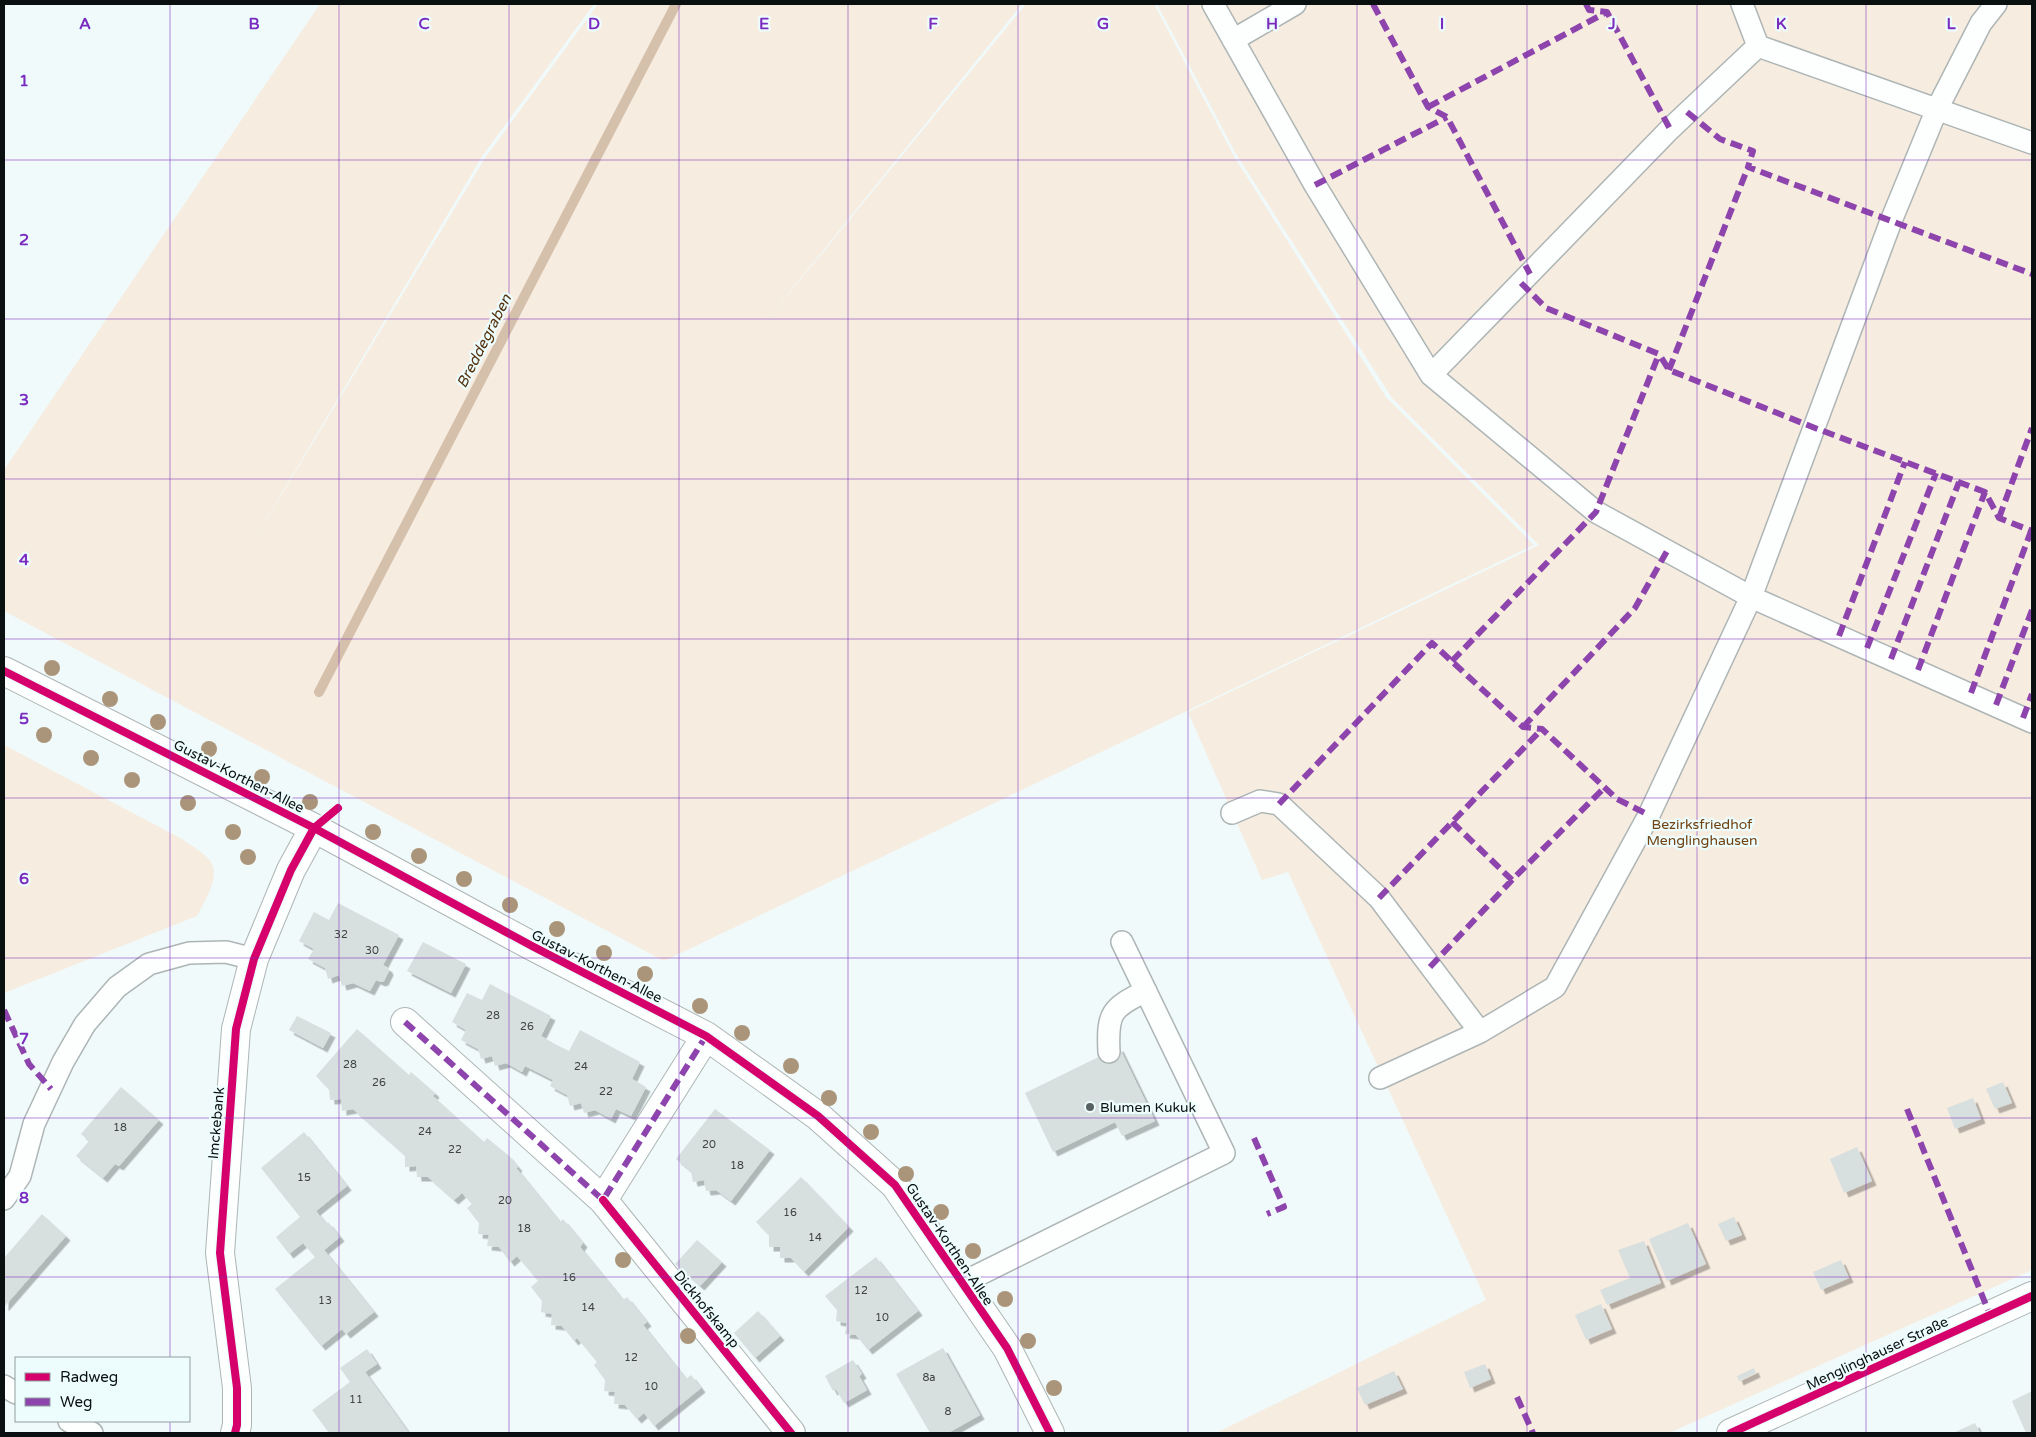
<svg xmlns="http://www.w3.org/2000/svg" width="2036" height="1437" viewBox="0 0 2036 1437" font-family="'Varela Round',sans-serif">
  <style>
    .green { fill: #f7ece0 }
    .lines { fill: none; stroke-linecap: round; stroke-linejoin: round }
    .stream { stroke: #d5c0ab; stroke-width: 10 }
    .building { fill: #d7dfdf; filter: url(#shadow) }
    .service-casing { stroke: #adb5b5; stroke-width: 24 }
    .minor-casing { stroke: #adb5b5; stroke-width: 30 }
    .tertiary-casing { stroke: #adb5b5; stroke-width: 30 }
    .service { stroke: #fdfefe; stroke-width: 21 }
    .minor { stroke: #fdfefe; stroke-width: 28 }
    .tertiary { stroke: #fdfefe; stroke-width: 28 }
    .quiet { stroke: #8e44ad; stroke-width: 6; stroke-dasharray: 12 6; stroke-linecap: butt }
    .cycleway-casing { stroke: #edfdfd; stroke-width: 11 }
    .cycleway { stroke: #d6006c; stroke-width: 8 }
    .tree { fill: #aa957a }
    .grid { fill: none; stroke: #7b2cbf; stroke-width: 1; stroke-opacity: 0.55 }
    .poi-dot { fill: #5a6161; stroke: #edfdfd; stroke-width: 2 }
    .labels { text-anchor: middle; stroke-width: 4.5; stroke-linejoin: round; paint-order: stroke }
    .number-label { font-size: 11px; fill: #3e4444 }
    .street-label { font-size: 14px; fill: #0a0f0f; stroke: #edfdfd }
    .park-label { font-size: 14px; fill: #714312; stroke: #edfdfd }
    .poi-label { font-size: 14px; fill: #0a0f0f; stroke: #edfdfd; text-anchor: start }
    .water-label { font-size: 15px; font-style: italic; fill: #54310d; stroke: #edfdfd }
    .grid-label { font-size: 16px; text-anchor: middle; font-weight: bold; fill: #7b2cbf; stroke: #edfdfd; stroke-width: 4.5; stroke-linejoin: round; paint-order: stroke }
  </style>
  <defs>
    <filter id="shadow"><feDropShadow dx="4.5" dy="4.5" stdDeviation="0" flood-color="#0004"/></filter>
  </defs>
  <rect width="100%" height="100%" fill="#f0fafa"/>
  <path class="green" d="M 320,4 L 594,4 L 483,155 L 239,565 L 485,158 L 598,4 L 1022,4 L 742,351 L 1026,4 L 1154,4 L 1235,158 L 1386,397 L 1534,545 L 664,961 L 4,611 L 4,470 Z
    M 1157,4 L 2032,4 L 2032,1270 L 1669,1433 L 1216,1433 L 1486,1300 L 1288,872 L 1262,880 L 1188,712 L 1539,545 L 1392,398 L 1236,154 Z
    M 4,745 L 182,839 C 191,846 207,854 212,864 C 219,880 204,902 197,916 L 4,993 Z"/>
  <g class="lines">
    <path class="stream" d="M 319,692 L 676,4"/>
  </g>
  <path class="building" d="M 338,903 L 399,935 L 383,965 L 388,968 L 389,971 L 384,981 L 381,982 L 376,980 L 370,991 L 353,983 L 342,986 L 339,975 L 328,979 L 325,968 L 308,959 L 314,949 L 299,941 L 314,912 L 329,920 Z
    M 423,942 L 466,964 L 451,993 L 407,971 Z
    M 490,984 L 551,1016 L 541,1036 L 555,1044 L 569,1051 L 580,1030 L 640,1062 L 632,1079 L 646,1087 L 631,1116 L 616,1109 L 611,1119 L 595,1110 L 584,1113 L 581,1103 L 570,1106 L 567,1095 L 550,1086 L 553,1080 L 525,1066 L 522,1072 L 506,1063 L 495,1066 L 492,1056 L 481,1059 L 478,1049 L 461,1040 L 466,1030 L 452,1022 L 467,993 L 482,1000 Z
    M 297,1016 L 331,1033 L 323,1048 L 289,1030 Z
    M 357,1029 L 409,1075 L 411,1072 L 435,1093 L 433,1096 L 484,1142 L 487,1138 L 508,1155 L 518,1167 L 516,1168 L 560,1222 L 563,1219 L 583,1243 L 580,1247 L 623,1300 L 627,1297 L 647,1322 L 643,1325 L 686,1379 L 691,1375 L 701,1388 L 654,1426 L 644,1413 L 637,1419 L 625,1405 L 614,1404 L 615,1392 L 604,1391 L 605,1380 L 594,1365 L 597,1362 L 577,1338 L 574,1341 L 562,1326 L 551,1325 L 552,1314 L 541,1312 L 542,1301 L 531,1287 L 538,1281 L 528,1269 L 517,1256 L 510,1262 L 499,1247 L 487,1246 L 489,1235 L 478,1234 L 479,1223 L 467,1208 L 472,1204 L 462,1193 L 454,1200 L 428,1177 L 417,1177 L 416,1166 L 405,1167 L 405,1155 L 353,1109 L 342,1111 L 341,1099 L 330,1100 L 329,1089 L 316,1076 Z
    M 1119,1047 L 1155,1121 L 1122,1136 L 1115,1122 L 1053,1152 L 1025,1093 Z
    M 2003,1082 L 2012,1103 L 1995,1109 L 1986,1089 Z
    M 121,1087 L 159,1120 L 119,1166 L 115,1164 L 103,1178 L 76,1156 L 89,1141 L 81,1134 Z
    M 1973,1098 L 1981,1119 L 1955,1129 L 1947,1108 Z
    M 715,1109 L 770,1150 L 731,1201 L 716,1190 L 706,1191 L 704,1180 L 693,1182 L 691,1171 L 676,1159 Z
    M 304,1132 L 347,1186 L 316,1211 L 326,1224 L 328,1222 L 340,1237 L 324,1250 L 374,1312 L 346,1334 L 342,1329 L 321,1346 L 275,1289 L 315,1257 L 303,1243 L 289,1254 L 276,1237 L 300,1217 L 261,1168 Z
    M 1857,1147 L 1872,1181 L 1844,1193 L 1830,1159 Z
    M 801,1177 L 849,1227 L 804,1272 L 791,1258 L 780,1258 L 780,1247 L 769,1247 L 769,1235 L 756,1222 Z
    M 42,1214 L 66,1236 L 4,1307 L 4,1258 Z
    M 1734,1217 L 1742,1235 L 1726,1241 L 1718,1224 Z
    M 1688,1223 L 1706,1264 L 1667,1281 L 1649,1239 Z
    M 697,1240 L 722,1262 L 700,1286 L 675,1264 Z
    M 1644,1241 L 1661,1283 L 1607,1305 L 1600,1290 L 1630,1278 L 1618,1250 Z
    M 876,1257 L 918,1311 L 868,1350 L 856,1335 L 845,1334 L 847,1323 L 836,1321 L 837,1310 L 825,1296 Z
    M 1841,1260 L 1849,1278 L 1821,1290 L 1813,1272 Z
    M 1601,1304 L 1612,1329 L 1586,1340 L 1575,1315 Z
    M 758,1311 L 780,1336 L 755,1358 L 734,1333 Z
    M 943,1348 L 980,1415 L 948,1433 L 930,1433 L 896,1374 Z
    M 367,1349 L 377,1364 L 365,1372 L 409,1433 L 329,1433 L 312,1410 L 350,1382 L 340,1368 Z
    M 853,1360 L 862,1374 L 859,1376 L 867,1390 L 844,1403 L 836,1389 L 833,1391 L 825,1376 Z
    M 1485,1364 L 1491,1379 L 1470,1388 L 1464,1372 Z
    M 1754,1368 L 1756,1373 L 1739,1381 L 1737,1376 Z
    M 1394,1371 L 1403,1389 L 1365,1405 L 1357,1388 Z
    M 2032,1391 L 2032,1433 L 2026,1433 L 2012,1401 Z
    M 1975,1423 L 1980,1433 L 1953,1433 Z"/>
  <g class="lines">
    <g class="service-casing">
      <path id="service" d="M 1213,4 L 1315,185 L 1431,375 L 1596,512 L 1751,597 L 2032,722
        M 1742,4 L 1758,46 L 2032,143
        M 1233,40 L 1295,4
        M 1431,375 L 1670,129 L 1758,46
        M 1232,813 L 1260,801 L 1279,804 L 1379,898 L 1480,1032
        M 1109,1052 C 1107,1013 1111,1008 1146,991
        M 1380,1078 L 1480,1032 L 1555,987 L 1649,815 L 1751,597 L 1891,221 L 1937,109 L 1981,23 L 1996,4
        M 4,1199 L 20,1176 L 34,1124 L 63,1062 L 85,1024 L 117,987 L 149,964 L 189,953 L 226,952 L 254,959
        M 962,1283 L 1224,1153 L 1122,942
        M 4,1386 L 16,1393
        M 69,1421 L 92,1433"/>
    </g>
    <g class="minor-casing">
      <path id="minor" d="M 4,671 L 314,828 L 532,946 L 706,1036 L 818,1116 L 895,1185 L 1007,1348 L 1050,1433
        M 405,1022 L 603,1200 L 706,1036
        M 603,1200 L 791,1433
        M 235,1433 L 237,1425 L 237,1388 L 220,1253 L 236,1029 L 254,959 L 291,870 L 314,828"/>
    </g>
    <g class="tertiary-casing">
      <path id="tertiary" d="M 1731,1433 L 2032,1296"/>
    </g>
    <use href="#service" class="service"/>
    <use href="#minor" class="minor"/>
    <use href="#tertiary" class="tertiary"/>
    <path class="quiet" d="M 1373,4 L 1428,107 L 1447,117 L 1530,274
      M 1586,4 L 1589,10 L 1607,12 L 1670,129
      M 1428,107 L 1607,12
      M 1687,112 L 1720,139 L 1753,151 L 1748,167 L 2032,274
      M 1315,185 L 1447,117
      M 1521,283 L 1546,308 L 1659,354 L 1669,370 L 1815,428 L 1985,492 L 1999,518 L 2032,531
      M 1669,370 L 1748,167
      M 1999,518 L 2032,428
      M 1839,636 L 1905,462
      M 1867,648 L 1936,473
      M 1891,659 L 1959,482
      M 1452,661 L 1596,512 L 1659,354
      M 1918,670 L 1985,492
      M 1971,693 L 2031,531
      M 1996,705 L 2032,610
      M 2023,718 L 2032,694
      M 1523,727 L 1635,608 L 1667,551
      M 1279,804 L 1432,643 L 1523,727 L 1542,729 L 1617,799 L 1649,815
      M 1452,822 L 1512,880
      M 1379,898 L 1542,729
      M 1430,967 L 1512,880 L 1604,788
      M 4,1010 L 29,1064 L 51,1089
      M 405,1022 L 603,1200 L 706,1036
      M 1907,1109 L 1990,1315
      M 1254,1138 L 1284,1207 L 1267,1214
      M 1517,1397 L 1533,1433"/>
    <g class="cycleway-casing">
      <path id="cycleway" d="M 4,671 L 314,828 L 532,946 L 706,1036 L 818,1116 L 895,1185 L 1007,1348 L 1050,1433
        M 603,1200 L 791,1433
        M 235,1433 L 237,1425 L 237,1388 L 220,1253 L 236,1029 L 254,959 L 291,870 L 314,828 L 338,808
        M 1731,1433 L 2032,1296"/>
    </g>
    <use href="#cycleway" class="cycleway"/>
  </g>
  <g class="tree">
    <circle cx="52" cy="668" r="8"/>
    <circle cx="110" cy="699" r="8"/>
    <circle cx="158" cy="722" r="8"/>
    <circle cx="44" cy="735" r="8"/>
    <circle cx="209" cy="749" r="8"/>
    <circle cx="91" cy="758" r="8"/>
    <circle cx="262" cy="777" r="8"/>
    <circle cx="132" cy="780" r="8"/>
    <circle cx="310" cy="802" r="8"/>
    <circle cx="188" cy="803" r="8"/>
    <circle cx="233" cy="832" r="8"/>
    <circle cx="373" cy="832" r="8"/>
    <circle cx="419" cy="856" r="8"/>
    <circle cx="248" cy="857" r="8"/>
    <circle cx="464" cy="879" r="8"/>
    <circle cx="510" cy="905" r="8"/>
    <circle cx="557" cy="929" r="8"/>
    <circle cx="604" cy="953" r="8"/>
    <circle cx="645" cy="974" r="8"/>
    <circle cx="700" cy="1006" r="8"/>
    <circle cx="742" cy="1033" r="8"/>
    <circle cx="791" cy="1066" r="8"/>
    <circle cx="829" cy="1098" r="8"/>
    <circle cx="871" cy="1132" r="8"/>
    <circle cx="906" cy="1174" r="8"/>
    <circle cx="941" cy="1212" r="8"/>
    <circle cx="973" cy="1251" r="8"/>
    <circle cx="623" cy="1260" r="8"/>
    <circle cx="1005" cy="1299" r="8"/>
    <circle cx="688" cy="1336" r="8"/>
    <circle cx="1028" cy="1341" r="8"/>
    <circle cx="1054" cy="1388" r="8"/>
  </g>
  <path class="grid" d="M 170,4 L 170,1358M 339,4 L 339,1433M 509,4 L 509,1433M 679,4 L 679,1433M 848,4 L 848,1433M 1018,4 L 1018,1433M 1188,4 L 1188,1433M 1357,4 L 1357,1433M 1527,4 L 1527,1433M 1697,4 L 1697,1433M 1866,4 L 1866,1433M 4,160 L 2032,160M 4,319 L 2032,319M 4,479 L 2032,479M 4,639 L 2032,639M 4,798 L 2032,798M 4,958 L 2032,958M 4,1118 L 2032,1118M 4,1277 L 2032,1277M 170,1421 L 170,1433"/>
  <circle class="poi-dot" cx="1090" cy="1107" r="5"/>
  <g class="labels">
    <g class="number-label">
      <text x="341" y="938">32</text>
      <text x="372" y="954">30</text>
      <text x="493" y="1019">28</text>
      <text x="527" y="1030">26</text>
      <text x="350" y="1068">28</text>
      <text x="581" y="1070">24</text>
      <text x="379" y="1086">26</text>
      <text x="606" y="1095">22</text>
      <text x="120" y="1131">18</text>
      <text x="425" y="1135">24</text>
      <text x="709" y="1148">20</text>
      <text x="455" y="1153">22</text>
      <text x="737" y="1169">18</text>
      <text x="304" y="1181">15</text>
      <text x="505" y="1204">20</text>
      <text x="790" y="1216">16</text>
      <text x="524" y="1232">18</text>
      <text x="815" y="1241">14</text>
      <text x="569" y="1281">16</text>
      <text x="861" y="1294">12</text>
      <text x="325" y="1304">13</text>
      <text x="588" y="1311">14</text>
      <text x="882" y="1321">10</text>
      <text x="631" y="1361">12</text>
      <text x="929" y="1381">8a</text>
      <text x="651" y="1390">10</text>
      <text x="356" y="1403">11</text>
      <text x="948" y="1415">8</text>
    </g>
    <g class="street-label">
      <text transform="translate(239 776) rotate(27)" y="5">Gustav-Korthen-Allee</text>
      <text transform="translate(597 966) rotate(27)" y="5">Gustav-Korthen-Allee</text>
      <text transform="translate(216 1123) rotate(-85)" y="5">Imckebank</text>
      <text transform="translate(950 1244) rotate(56)" y="5">Gustav-Korthen-Allee</text>
      <text transform="translate(707 1309) rotate(51)" y="5">Dickhofskamp</text>
      <text transform="translate(1877 1353) rotate(-25)" y="5">Menglinghauser Straße</text>
    </g>
    <g class="park-label">
      <text x="1702" y="829">Bezirksfriedhof<tspan x="1702" dy="16">Menglinghausen</tspan></text>
    </g>
    <g class="poi-label">
      <text x="1100" y="1112">Blumen Kukuk</text>
    </g>
    <g class="water-label">
      <text transform="translate(484 341) rotate(-63)" y="5">Breddegraben</text>
    </g>
  </g>
  <g class="grid-label">
    <text x="85" y="29">A</text>
    <text x="254" y="29">B</text>
    <text x="424" y="29">C</text>
    <text x="594" y="29">D</text>
    <text x="764" y="29">E</text>
    <text x="933" y="29">F</text>
    <text x="1103" y="29">G</text>
    <text x="1272" y="29">H</text>
    <text x="1442" y="29">I</text>
    <text x="1612" y="29">J</text>
    <text x="1781" y="29">K</text>
    <text x="1951" y="29">L</text>
    <text x="24" y="86">1</text>
    <text x="24" y="245">2</text>
    <text x="24" y="405">3</text>
    <text x="24" y="565">4</text>
    <text x="24" y="724">5</text>
    <text x="24" y="884">6</text>
    <text x="24" y="1044">7</text>
    <text x="24" y="1203">8</text>
  </g>
  <rect width="2036" height="1437" fill="none" stroke="#0a0f0f" stroke-width="10"/>
  <rect x="15" y="1357" width="175" height="65" fill="#edfdfd" stroke="#929e9e"/>
  <rect x="25" y="1373" width="25" height="8" fill="#d6006c" stroke="#929e9e"/>
  <text x="60" y="1382" font-size="15" fill="#0a0f0f">Radweg</text>
  <rect x="25" y="1398" width="25" height="8" fill="#8e44ad" stroke="#929e9e"/>
  <text x="60" y="1407" font-size="15" fill="#0a0f0f">Weg</text>
</svg>
